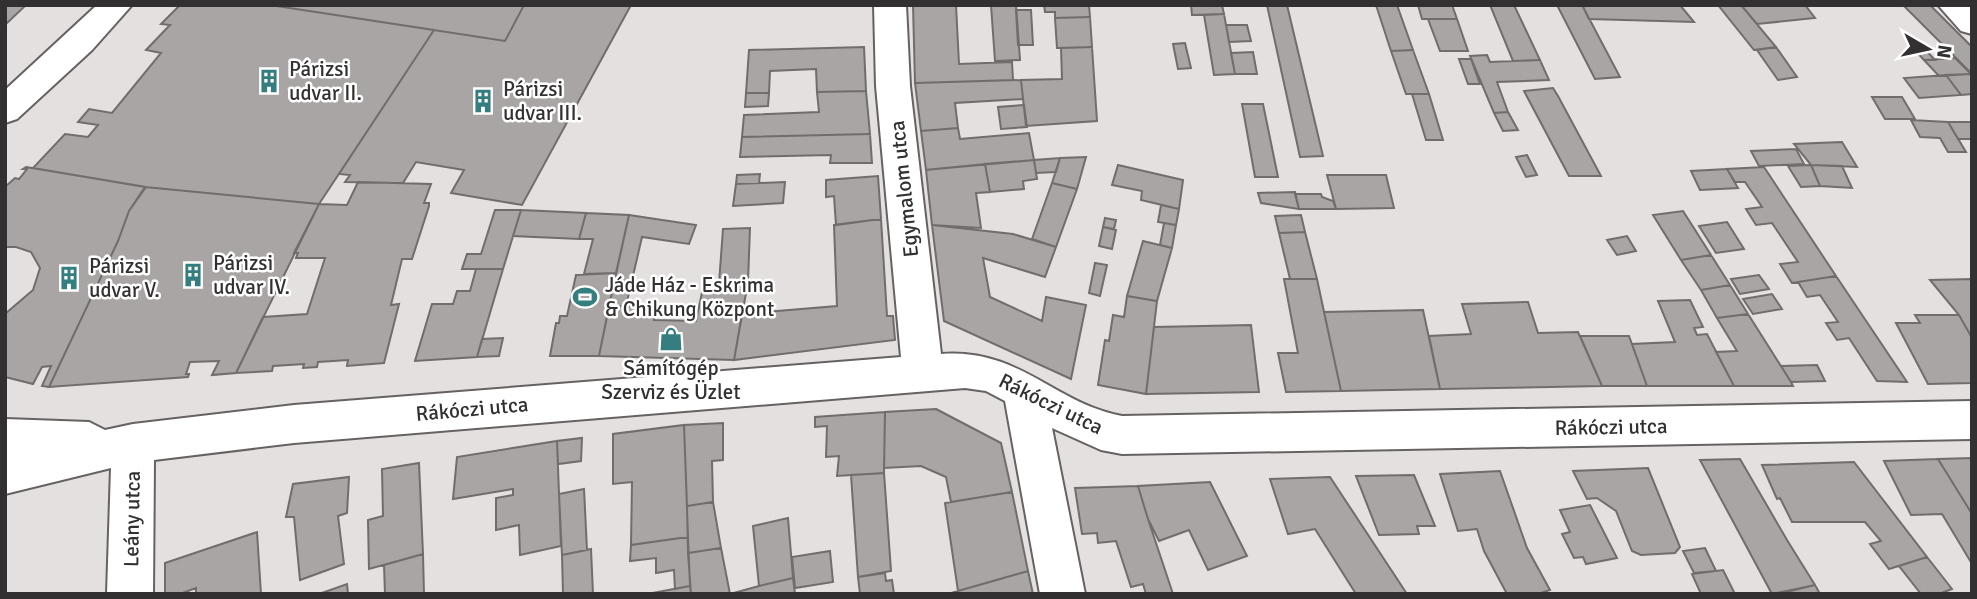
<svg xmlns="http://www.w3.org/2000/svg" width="1977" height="599" viewBox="0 0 1977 599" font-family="Signika,sans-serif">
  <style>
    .building { fill: #a9a5a5; stroke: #716d6d; stroke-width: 2 }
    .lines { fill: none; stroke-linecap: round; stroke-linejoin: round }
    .minor-casing { stroke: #666262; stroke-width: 4 }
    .minor { fill: #fff; fill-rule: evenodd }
    .labels { text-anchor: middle; stroke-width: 5; stroke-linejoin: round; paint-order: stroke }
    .poi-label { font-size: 21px; fill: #323030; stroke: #fff; text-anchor: start }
    .street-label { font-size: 21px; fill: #323030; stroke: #fff }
  </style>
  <rect width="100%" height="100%" fill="#e4e0e0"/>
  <path class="building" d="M 5,5 L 26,5 L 5,25 Z
    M 180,5 L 270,5 L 434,30 L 319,204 L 145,187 L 33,168 L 65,134 L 88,137 L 98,125 L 78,122 L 89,109 L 112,113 L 161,53 L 146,50 L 170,25 L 161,24 Z
    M 270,5 L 524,5 L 505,41 Z
    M 524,5 L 631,5 L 522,205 L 451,193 L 464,170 L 416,162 L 403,183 L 345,182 L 350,175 L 339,174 L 434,30 L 505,41 Z
    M 913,5 L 956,5 L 959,64 L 1012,62 L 1013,80 L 915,83 Z
    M 991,5 L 1016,5 L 1020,60 L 995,61 Z
    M 1044,5 L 1089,5 L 1090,17 L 1055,18 L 1055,12 L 1045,12 Z
    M 1191,5 L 1222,5 L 1224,14 L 1192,15 Z
    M 1267,5 L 1287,5 L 1323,156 L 1300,157 Z
    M 1376,5 L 1397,5 L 1413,50 L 1391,51 Z
    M 1418,5 L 1452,5 L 1457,19 L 1422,19 Z
    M 1490,5 L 1514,5 L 1540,60 L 1513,61 Z
    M 1557,5 L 1582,5 L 1620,77 L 1595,79 Z
    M 1582,5 L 1680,5 L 1694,22 L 1589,19 Z
    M 1718,5 L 1741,5 L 1776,47 L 1754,50 Z
    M 1741,5 L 1805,5 L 1815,18 L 1757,24 Z
    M 1903,5 L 1930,5 L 1972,47 L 1972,74 Z
    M 1016,10 L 1031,10 L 1033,45 L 1018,45 Z
    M 1224,14 L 1235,74 L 1214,75 L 1204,15 Z
    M 1090,17 L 1092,47 L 1057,48 L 1055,18 Z
    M 1428,19 L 1457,19 L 1468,51 L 1440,51 Z
    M 1226,25 L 1247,25 L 1251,41 L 1229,42 Z
    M 1185,43 L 1191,68 L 1178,69 L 1173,44 Z
    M 1921,45 L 1935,60 L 1924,60 L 1911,46 Z
    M 864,47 L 866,91 L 817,92 L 816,69 L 770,71 L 769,93 L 746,93 L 749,50 Z
    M 1092,47 L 1097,121 L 1026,126 L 1021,80 L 1062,79 L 1061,48 Z
    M 1776,47 L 1797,77 L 1778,80 L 1757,50 Z
    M 1413,50 L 1429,94 L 1406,94 L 1391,51 Z
    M 1253,52 L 1257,74 L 1235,74 L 1231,53 Z
    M 1487,55 L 1490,62 L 1540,60 L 1549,80 L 1497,82 L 1508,112 L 1494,113 L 1470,56 Z
    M 1955,58 L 1971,74 L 1939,76 L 1924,60 Z
    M 1459,59 L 1471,59 L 1480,84 L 1468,84 Z
    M 1971,74 L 1972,94 L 1961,95 L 1946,75 Z
    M 1946,75 L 1961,95 L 1919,98 L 1904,78 Z
    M 1021,80 L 1023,99 L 955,103 L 958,128 L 921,131 L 915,83 Z
    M 1553,88 L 1558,96 L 1601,176 L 1569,176 L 1524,91 Z
    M 866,91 L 870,134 L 742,137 L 744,115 L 819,112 L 817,92 Z
    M 746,93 L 769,93 L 768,106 L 745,107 Z
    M 1412,94 L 1429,94 L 1443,140 L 1426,140 Z
    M 1872,97 L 1902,97 L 1915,119 L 1885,119 Z
    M 1242,104 L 1263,104 L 1278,177 L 1255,177 Z
    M 1024,105 L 1027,127 L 1001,129 L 998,107 Z
    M 1508,112 L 1518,130 L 1503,131 L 1494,113 Z
    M 1911,120 L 1948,122 L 1966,152 L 1948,152 L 1940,138 L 1920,137 Z
    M 1948,122 L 1972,122 L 1972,139 L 1958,139 Z
    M 958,128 L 960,139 L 1029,133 L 1034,160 L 926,170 L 921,131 Z
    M 870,134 L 872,163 L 830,163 L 831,155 L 740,157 L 742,137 Z
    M 1842,142 L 1857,167 L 1811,165 L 1794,144 Z
    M 1796,149 L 1804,164 L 1759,166 L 1751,151 Z
    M 1527,155 L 1537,175 L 1526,177 L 1516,157 Z
    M 1086,157 L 1077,189 L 1052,183 L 1060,158 Z
    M 1060,158 L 1056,172 L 1036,173 L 1034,160 Z
    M 1034,160 L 1037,179 L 1023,181 L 1024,189 L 990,192 L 985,164 Z
    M 985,164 L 990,192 L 976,193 L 981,228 L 932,225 L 926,170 Z
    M 1118,165 L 1183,180 L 1179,209 L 1141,200 L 1142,191 L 1112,185 Z
    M 1811,165 L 1842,166 L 1852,188 L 1820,186 Z
    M 1811,165 L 1820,186 L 1801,187 L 1788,166 Z
    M 26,167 L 146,187 L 129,211 L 118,241 L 49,387 L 42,386 L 51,366 L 42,367 L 33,384 L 5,377 L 5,314 L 33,290 L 40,268 L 31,252 L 16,247 L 5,247 L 5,187 L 15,178 L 19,179 L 27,169 L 23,169 Z
    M 1764,167 L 1836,276 L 1792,283 L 1780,264 L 1798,262 L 1772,223 L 1756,225 L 1746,209 L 1762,207 L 1745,182 L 1735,182 L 1727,169 Z
    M 1727,169 L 1738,188 L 1700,190 L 1691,171 Z
    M 760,174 L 759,183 L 736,184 L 737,175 Z
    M 1327,175 L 1386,175 L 1394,208 L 1336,209 Z
    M 878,176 L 881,219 L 836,225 L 834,196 L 826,197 L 826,180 Z
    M 358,182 L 431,184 L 424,203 L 429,203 L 429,206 L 412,259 L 402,259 L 391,305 L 399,304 L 384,363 L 347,366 L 348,360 L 318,362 L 317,367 L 303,368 L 304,364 L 273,366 L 272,371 L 236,373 L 263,317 L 307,314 L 325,258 L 296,258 L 298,253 L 294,253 L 319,204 L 347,205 Z
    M 785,182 L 783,203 L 733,206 L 736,184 Z
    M 1052,183 L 1077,189 L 1056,247 L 1032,239 Z
    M 145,187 L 319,204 L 236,373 L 212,375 L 219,361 L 190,362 L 186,374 L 189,374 L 188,377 L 49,387 L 118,241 L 129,211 Z
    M 1295,192 L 1299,209 L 1261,203 L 1258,193 Z
    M 1295,194 L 1321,194 L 1322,197 L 1333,201 L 1336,209 L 1299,209 Z
    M 1161,205 L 1179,209 L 1176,225 L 1158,222 Z
    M 495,210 L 521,210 L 503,269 L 462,269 L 467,254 L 481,254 Z
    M 521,210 L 586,213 L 579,239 L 513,236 Z
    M 1683,211 L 1711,255 L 1681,260 L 1653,215 Z
    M 586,213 L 629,215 L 616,273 L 584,274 L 593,239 L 579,239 Z
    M 629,215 L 696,225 L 689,244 L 642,237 L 626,306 L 609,306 Z
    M 1301,215 L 1305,232 L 1279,233 L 1275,216 Z
    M 1105,218 L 1116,220 L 1114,229 L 1103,227 Z
    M 881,219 L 887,316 L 893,316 L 895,340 L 734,360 L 742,314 L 837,306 L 834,225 Z
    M 1727,222 L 1744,249 L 1716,253 L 1699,226 Z
    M 1164,223 L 1176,225 L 1172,248 L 1160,245 Z
    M 932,225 L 1013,234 L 1056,247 L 1045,277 L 983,258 L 990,297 L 1042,321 L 1046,297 L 1086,305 L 1071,379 L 944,321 Z
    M 1103,227 L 1116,230 L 1112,249 L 1099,246 Z
    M 750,228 L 748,282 L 719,283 L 723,229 Z
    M 1305,232 L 1317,279 L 1290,279 L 1279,233 Z
    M 1627,236 L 1636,251 L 1617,255 L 1607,240 Z
    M 1143,241 L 1172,248 L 1157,301 L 1127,296 Z
    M 1711,255 L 1730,285 L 1701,290 L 1681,260 Z
    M 1095,263 L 1107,265 L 1100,296 L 1089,293 Z
    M 476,269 L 503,269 L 477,357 L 415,361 L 432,304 L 453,304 L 457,291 L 470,291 Z
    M 616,273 L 599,356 L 550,356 L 556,323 L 559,323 L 560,316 L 567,316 L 576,275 Z
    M 1759,275 L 1769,289 L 1740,294 L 1731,279 Z
    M 1836,276 L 1907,382 L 1877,381 L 1849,338 L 1837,340 L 1826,323 L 1838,322 L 1820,295 L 1807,297 L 1798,282 Z
    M 1284,279 L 1317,279 L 1341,391 L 1286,392 L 1278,353 L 1298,353 Z
    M 1972,279 L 1972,338 L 1959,315 L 1930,280 Z
    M 748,282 L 734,360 L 599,356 L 609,306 L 656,307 L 654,320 L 696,321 L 704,283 Z
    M 1730,285 L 1748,314 L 1717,318 L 1701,290 Z
    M 1772,294 L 1782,309 L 1753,314 L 1743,299 Z
    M 1127,296 L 1157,301 L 1146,394 L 1098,385 L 1105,340 L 1109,341 L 1113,315 L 1124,317 Z
    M 1690,300 L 1703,327 L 1694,328 L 1697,335 L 1707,334 L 1734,386 L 1647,386 L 1632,344 L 1675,342 L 1658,301 Z
    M 1528,302 L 1538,333 L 1578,332 L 1602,386 L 1440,389 L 1429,336 L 1471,334 L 1462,304 Z
    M 1423,310 L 1440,389 L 1341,391 L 1324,312 Z
    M 1748,314 L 1791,382 L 1793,386 L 1734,386 L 1716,352 L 1737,351 L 1717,318 Z
    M 1915,315 L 1959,315 L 1972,338 L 1972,383 L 1928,384 L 1896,323 L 1920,323 Z
    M 1251,325 L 1259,392 L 1146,394 L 1154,327 Z
    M 1580,336 L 1629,336 L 1647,386 L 1602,386 Z
    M 503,338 L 499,356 L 477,357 L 482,339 Z
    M 1817,365 L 1825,381 L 1791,382 L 1781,366 Z
    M 936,409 L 1001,443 L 1012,492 L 951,502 L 946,477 L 921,466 L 884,468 L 885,412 Z
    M 885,412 L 884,473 L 837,476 L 839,456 L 826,457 L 827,426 L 815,427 L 815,417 Z
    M 723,423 L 723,460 L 712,461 L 713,502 L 687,506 L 684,425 Z
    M 684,425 L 688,537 L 631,545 L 632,482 L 613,484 L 613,434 Z
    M 582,438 L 581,461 L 558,464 L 557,441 Z
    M 557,441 L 561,546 L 520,555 L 519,525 L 496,530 L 496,498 L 513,495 L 513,489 L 453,499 L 457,457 Z
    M 1972,458 L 1972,514 L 1938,459 Z
    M 1740,459 L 1787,540 L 1815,585 L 1772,594 L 1700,460 Z
    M 1938,459 L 1972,514 L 1972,564 L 1942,514 L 1911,515 L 1884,461 Z
    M 1854,462 L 1927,557 L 1889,569 L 1870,544 L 1881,541 L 1865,522 L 1792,522 L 1780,498 L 1777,499 L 1762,465 Z
    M 419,463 L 423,554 L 369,569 L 368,520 L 383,516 L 382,469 Z
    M 1648,468 L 1680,547 L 1675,553 L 1641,555 L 1632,551 L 1616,511 L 1597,498 L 1587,499 L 1573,471 Z
    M 1500,471 L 1527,548 L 1550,590 L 1538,594 L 1507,594 L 1484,551 L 1477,529 L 1458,531 L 1440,474 Z
    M 884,473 L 891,571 L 858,577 L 851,475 Z
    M 1414,475 L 1435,526 L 1417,526 L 1419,534 L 1379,535 L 1356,476 Z
    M 349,477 L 347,513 L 338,516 L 344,564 L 300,580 L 294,517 L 286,517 L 293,484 Z
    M 1330,477 L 1407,594 L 1356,594 L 1315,529 L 1288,534 L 1270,479 Z
    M 1210,482 L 1247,556 L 1208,570 L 1189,530 L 1159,541 L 1148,519 L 1138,486 Z
    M 1138,486 L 1148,519 L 1173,594 L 1146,594 L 1143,584 L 1131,587 L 1116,541 L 1098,543 L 1097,533 L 1082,534 L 1075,488 Z
    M 584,489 L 587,550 L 562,555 L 559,494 Z
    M 1012,492 L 1028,571 L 958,591 L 945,503 Z
    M 713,502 L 721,548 L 688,553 L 687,506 Z
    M 1590,505 L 1617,558 L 1586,564 L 1583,557 L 1574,558 L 1562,534 L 1570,532 L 1560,510 Z
    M 788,518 L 793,578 L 759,586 L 753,526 Z
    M 257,532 L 261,594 L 196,594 L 196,588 L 180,594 L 165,594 L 165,563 Z
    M 688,537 L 690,586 L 675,589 L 674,570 L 656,573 L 656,558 L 630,561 L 631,545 Z
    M 721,548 L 730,594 L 691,594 L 688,553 Z
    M 1705,548 L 1716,571 L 1694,573 L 1683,551 Z
    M 591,549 L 593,594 L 563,594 L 562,555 Z
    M 830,551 L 833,582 L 795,588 L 792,557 Z
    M 423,554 L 424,594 L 385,594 L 384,565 Z
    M 1927,557 L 1952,589 L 1939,594 L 1921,594 L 1899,566 Z
    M 1723,570 L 1735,594 L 1701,594 L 1692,574 Z
    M 1028,571 L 1033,594 L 948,594 L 958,591 Z
    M 885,573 L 886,581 L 892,580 L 894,594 L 860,594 L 858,577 Z
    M 793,578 L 795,594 L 730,594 L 759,586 Z
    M 347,584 L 348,594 L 319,594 Z
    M 1815,585 L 1820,594 L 1778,594 Z
    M 690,586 L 691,594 L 652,594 L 652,593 Z"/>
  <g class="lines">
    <g class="minor-casing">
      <path id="minor" d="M 97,5 L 132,5 L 92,50 L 17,119 L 5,123 L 5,90 Z
        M 874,5 L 906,5 L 910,86 L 941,354 C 1020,348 1053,403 1122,416 L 1972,401 L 1972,439 L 1122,454 L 1101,450 L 1052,428 L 1085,594 L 1040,594 L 1005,401 L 986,391 L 965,388 L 294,443 L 154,460 L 153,594 L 107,594 L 111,468 L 5,494 L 5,419 L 89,422 L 105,430 L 133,424 L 294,405 L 901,357 L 876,86 Z
        M 1938,5 L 1972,5 L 1972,34 L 1961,31 Z"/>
    </g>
    <use href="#minor" class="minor"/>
  </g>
  <defs>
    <g id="building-bare" transform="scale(1.89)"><path d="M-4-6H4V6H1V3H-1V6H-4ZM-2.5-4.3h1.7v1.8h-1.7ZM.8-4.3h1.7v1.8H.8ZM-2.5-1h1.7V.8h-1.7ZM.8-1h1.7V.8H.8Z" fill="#357e7f" stroke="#fff" stroke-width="2.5" paint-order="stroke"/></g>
    <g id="stadium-bare" transform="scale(1.89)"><path d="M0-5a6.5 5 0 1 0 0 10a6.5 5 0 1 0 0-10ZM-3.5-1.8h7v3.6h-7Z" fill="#357e7f" stroke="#fff" stroke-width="2.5" paint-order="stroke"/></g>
    <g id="shop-bare" transform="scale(1.89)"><path d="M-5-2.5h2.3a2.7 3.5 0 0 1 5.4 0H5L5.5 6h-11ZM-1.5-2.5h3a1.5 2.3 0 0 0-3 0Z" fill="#357e7f" stroke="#fff" stroke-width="2.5" paint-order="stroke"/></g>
  </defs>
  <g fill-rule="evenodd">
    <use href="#building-bare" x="269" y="81"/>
    <use href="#building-bare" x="483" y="101"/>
    <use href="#building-bare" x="193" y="275"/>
    <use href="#building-bare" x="69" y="278"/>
    <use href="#stadium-bare" x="585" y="297"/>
    <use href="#shop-bare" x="671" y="339"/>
  </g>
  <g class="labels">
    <g class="poi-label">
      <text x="289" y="76">Párizsi<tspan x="289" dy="24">udvar II.</tspan></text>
      <text x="503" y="96">Párizsi<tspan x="503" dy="24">udvar III.</tspan></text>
      <text x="213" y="270">Párizsi<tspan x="213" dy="24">udvar IV.</tspan></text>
      <text x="89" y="273">Párizsi<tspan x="89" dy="24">udvar V.</tspan></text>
      <text x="605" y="292">Jáde Ház - Eskrima<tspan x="605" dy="24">&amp; Chikung Központ</tspan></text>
      <text x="671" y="375" text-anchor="middle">Sámítógép<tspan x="671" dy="24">Szerviz és Üzlet</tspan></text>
    </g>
    <g class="street-label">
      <text transform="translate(904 189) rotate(-96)" y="7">Egymalom utca</text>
      <text transform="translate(1051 404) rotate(26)" y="7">Rákóczi utca</text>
      <text transform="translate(472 409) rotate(-5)" y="7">Rákóczi utca</text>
      <text transform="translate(1611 427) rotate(-1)" y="7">Rákóczi utca</text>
      <text transform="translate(132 519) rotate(-89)" y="7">Leány utca</text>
    </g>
  </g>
  <rect width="1977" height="599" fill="none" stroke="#323030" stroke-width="14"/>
  <g transform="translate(1928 49) rotate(99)" stroke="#ffffff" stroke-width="5" paint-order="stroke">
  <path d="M0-5L12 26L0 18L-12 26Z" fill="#323030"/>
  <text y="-10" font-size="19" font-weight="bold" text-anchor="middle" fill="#323030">N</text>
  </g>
</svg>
